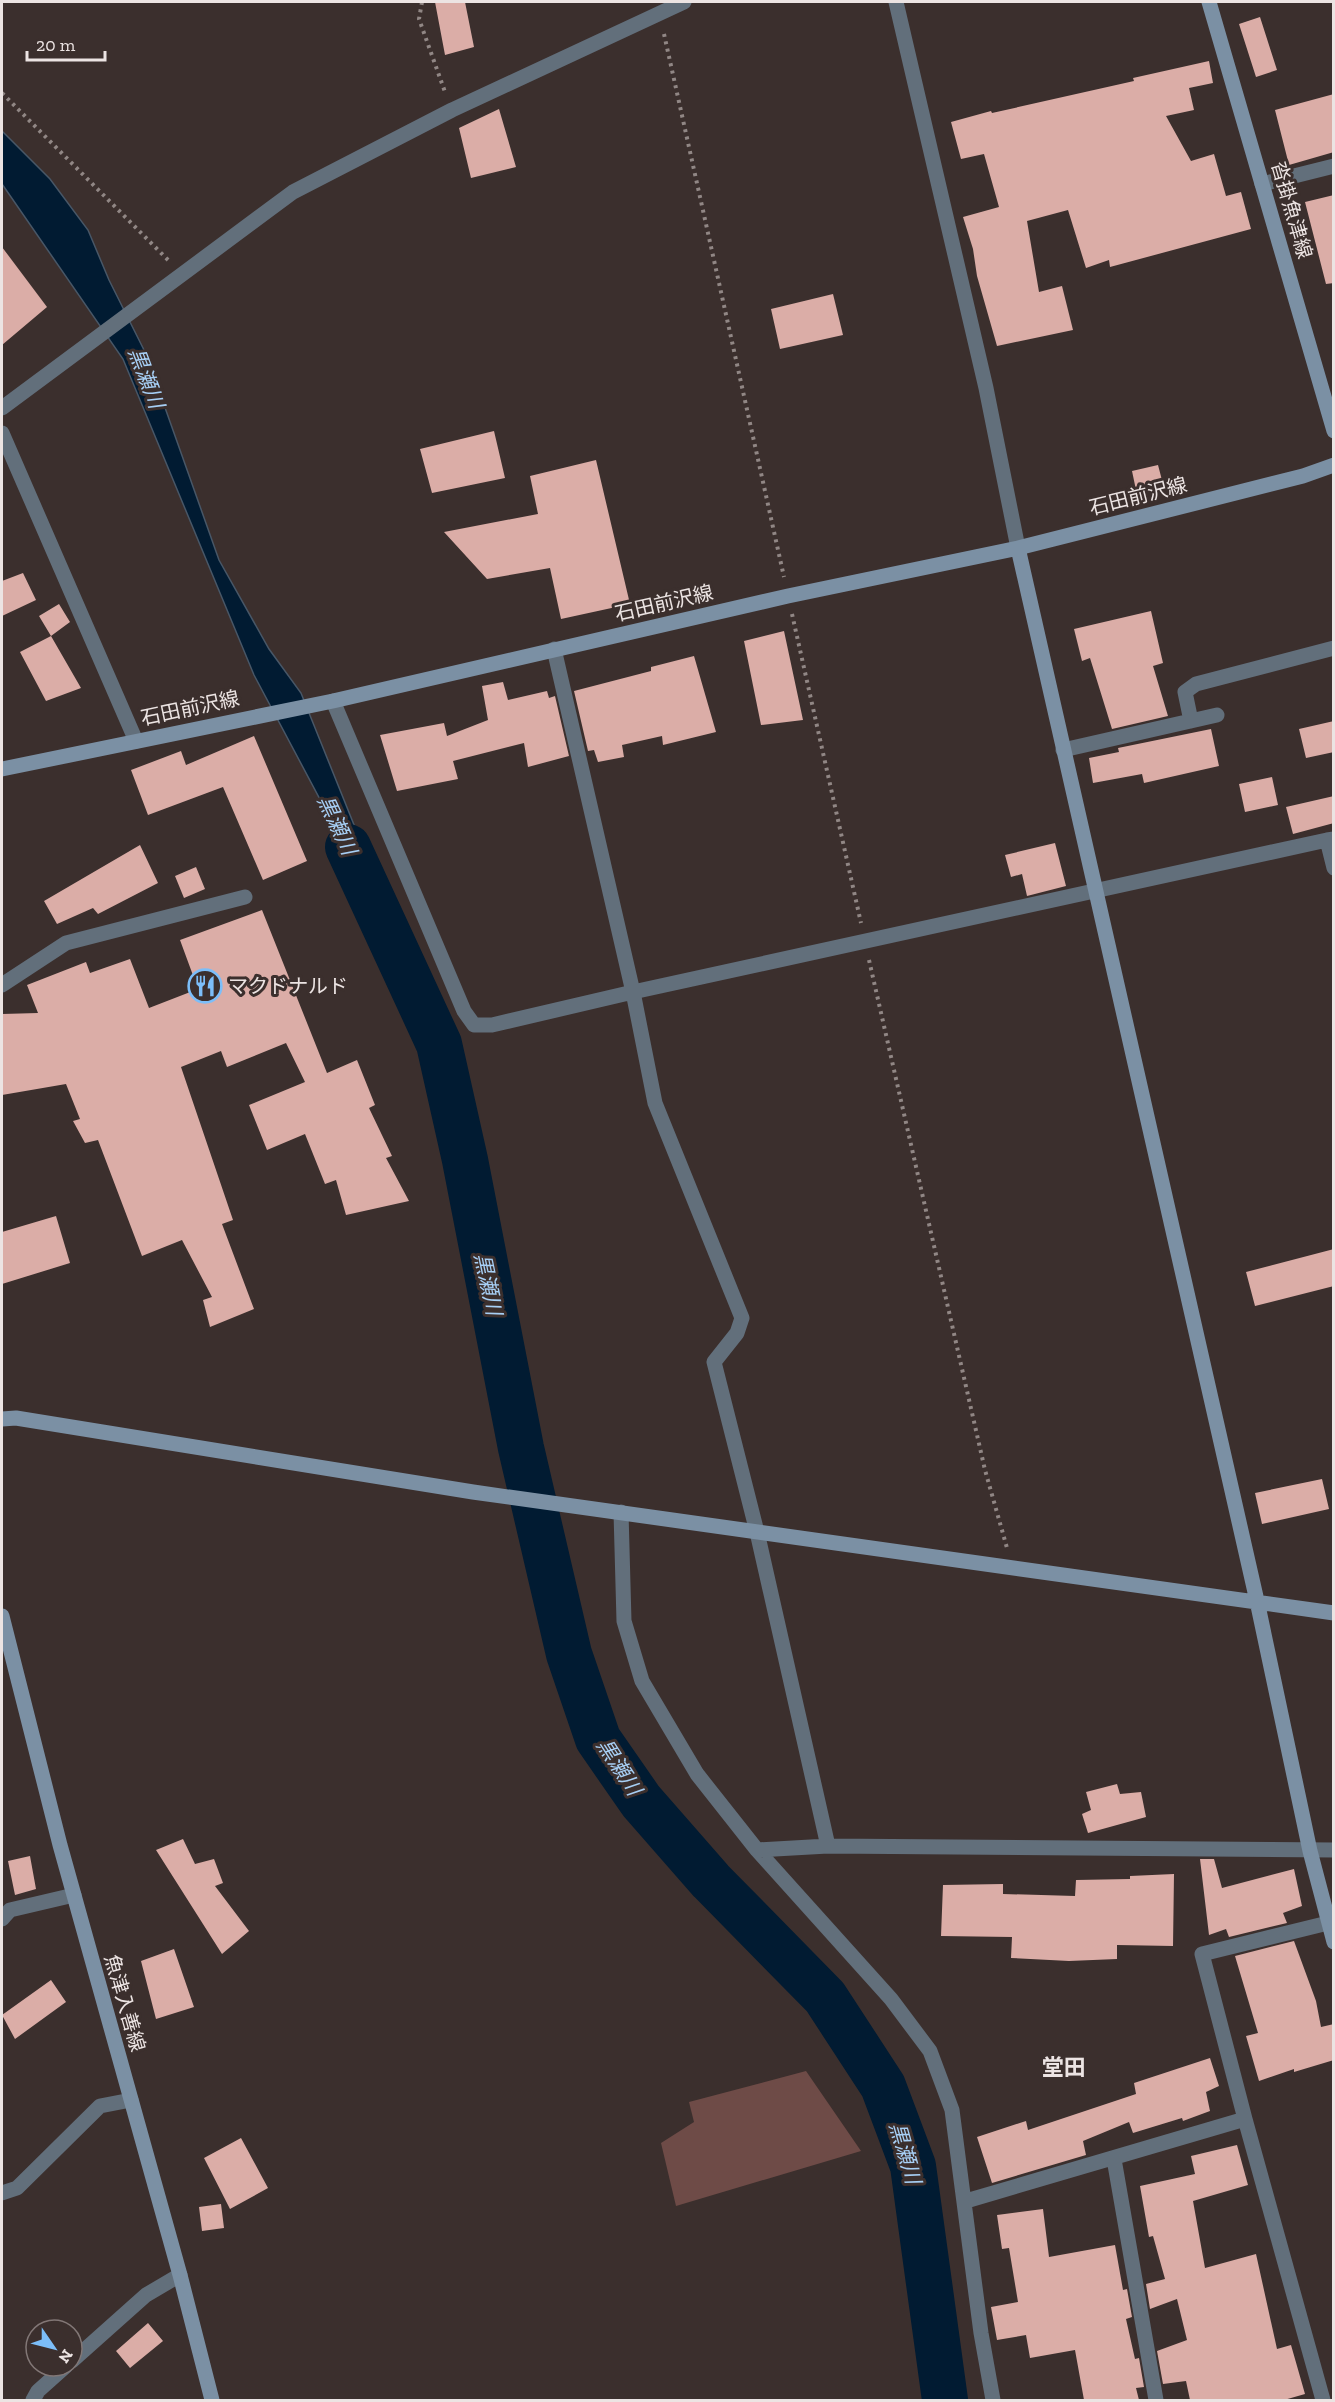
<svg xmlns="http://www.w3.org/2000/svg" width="1335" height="2402" viewBox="0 0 1335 2402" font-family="'Zilla Slab','Noto Sans JP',serif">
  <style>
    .green { fill: #6e4b47 }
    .water { fill: #011b32; stroke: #485767; stroke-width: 1.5 }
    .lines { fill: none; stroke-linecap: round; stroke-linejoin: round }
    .river { stroke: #011b32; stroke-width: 46 }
    .building { fill: #dbada7 }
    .path { stroke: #918785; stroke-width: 4; stroke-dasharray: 3 4.5; stroke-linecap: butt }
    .street { stroke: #626f7b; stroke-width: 15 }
    .secondary { stroke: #7b90a4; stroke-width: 15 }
    .labels { text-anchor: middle; stroke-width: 6; stroke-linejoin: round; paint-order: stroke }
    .street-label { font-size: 20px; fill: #ece4e3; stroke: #3b2f2d }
    .poi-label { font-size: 20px; fill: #ece4e3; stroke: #3b2f2d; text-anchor: start }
    .water-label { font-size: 21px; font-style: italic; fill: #a7cff5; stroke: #3b2f2d }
    .quarter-label { font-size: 22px; font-weight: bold; fill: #ece4e3; stroke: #3b2f2d }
  </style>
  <rect width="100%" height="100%" fill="#3b2f2d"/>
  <path class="green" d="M 806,2071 L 861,2151 L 676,2206 L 661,2143 L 694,2122 L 689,2102 Z"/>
  <path class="water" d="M 2,131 L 50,179 L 88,230 L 109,280 L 146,354 L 219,560 L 269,649 L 301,693 L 418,984 L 254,675 L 123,359 L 2,184 Z"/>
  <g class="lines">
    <path class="river" d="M 348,847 L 439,1044 L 465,1160 L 521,1448 L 569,1654 L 598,1739 L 641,1801 L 711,1881 L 825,1997 L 883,2086 L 913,2166 L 945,2400"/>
  </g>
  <path class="building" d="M 435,2 L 465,2 L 474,47 L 445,55 Z
    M 1260,17 L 1277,70 L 1256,77 L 1239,24 Z
    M 1209,61 L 1213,83 L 1189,88 L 1194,110 L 1166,116 L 1191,161 L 1214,154 L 1226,196 L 1241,192 L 1251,229 L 1110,267 L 1109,260 L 1086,268 L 1068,210 L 1027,221 L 1039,292 L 1062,286 L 1073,330 L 997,346 L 977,276 L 973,249 L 963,217 L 999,207 L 984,154 L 961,159 L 951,122 L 991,111 L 992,113 L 1134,81 L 1133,78 Z
    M 1334,94 L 1334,152 L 1289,165 L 1275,110 Z
    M 499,109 L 516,167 L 471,178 L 459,128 Z
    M 1334,195 L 1334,283 L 1326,284 L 1305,202 Z
    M 2,247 L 47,307 L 2,345 Z
    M 833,294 L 843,335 L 780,349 L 771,309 Z
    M 494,431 L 505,478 L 432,493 L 420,449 Z
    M 596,460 L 630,604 L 561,619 L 550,568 L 487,579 L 444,532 L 538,514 L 530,476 Z
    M 1158,465 L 1163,484 L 1136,490 L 1132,471 Z
    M 23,573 L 36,600 L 2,616 L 2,581 Z
    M 59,604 L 70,622 L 51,636 L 39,616 Z
    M 1151,611 L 1163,663 L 1153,666 L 1168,716 L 1112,729 L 1090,658 L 1082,661 L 1074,629 Z
    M 784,631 L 803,720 L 761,725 L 744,641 Z
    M 51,636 L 81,688 L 46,701 L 20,652 Z
    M 694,656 L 716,732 L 663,745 L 662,736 L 622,745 L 624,757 L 598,762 L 594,750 L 588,751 L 574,691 L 651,671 L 651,667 Z
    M 503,682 L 508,700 L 547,691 L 549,698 L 555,696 L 569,756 L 528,767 L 524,743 L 453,761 L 458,779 L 397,791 L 380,735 L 444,723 L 447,736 L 488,720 L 482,686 Z
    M 1334,721 L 1334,752 L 1306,758 L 1299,729 Z
    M 1211,729 L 1219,766 L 1144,783 L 1142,774 L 1093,783 L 1089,758 L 1119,752 L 1118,748 Z
    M 254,736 L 307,861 L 263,880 L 223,787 L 148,815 L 131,770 L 181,751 L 186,765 Z
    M 1272,777 L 1278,805 L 1245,812 L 1239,784 Z
    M 1334,796 L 1334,823 L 1293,834 L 1286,807 Z
    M 1055,843 L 1066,886 L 1027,896 L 1022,874 L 1011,877 L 1005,855 Z
    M 140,845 L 158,883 L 98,914 L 93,908 L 57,924 L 44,901 Z
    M 196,867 L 205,889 L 184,898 L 175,876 Z
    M 262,910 L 327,1073 L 357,1060 L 375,1105 L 369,1108 L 392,1156 L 386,1158 L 409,1201 L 346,1215 L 336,1180 L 325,1184 L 305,1134 L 267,1150 L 249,1105 L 305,1082 L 286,1043 L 227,1067 L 221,1051 L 181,1067 L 233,1220 L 222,1224 L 254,1309 L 210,1327 L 203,1300 L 212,1297 L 182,1240 L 142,1256 L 98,1140 L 85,1143 L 73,1121 L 80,1119 L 66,1084 L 2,1095 L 2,1014 L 38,1013 L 27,985 L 86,962 L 90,973 L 130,959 L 149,1008 L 198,989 L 180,940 Z
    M 56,1216 L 70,1263 L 2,1284 L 2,1232 Z
    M 1334,1249 L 1334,1286 L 1255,1306 L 1246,1272 Z
    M 1322,1479 L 1329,1509 L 1262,1524 L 1255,1493 Z
    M 1117,1784 L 1120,1794 L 1141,1792 L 1146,1817 L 1088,1833 L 1082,1814 L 1091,1810 L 1086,1792 Z
    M 183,1839 L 195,1864 L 214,1859 L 223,1883 L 215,1886 L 249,1931 L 222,1954 L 156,1850 Z
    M 30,1856 L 36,1889 L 15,1895 L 8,1861 Z
    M 1200,1859 L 1214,1859 L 1222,1888 L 1294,1869 L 1302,1906 L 1283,1913 L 1287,1923 L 1229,1937 L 1226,1929 L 1209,1935 Z
    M 1174,1874 L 1173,1946 L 1117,1945 L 1117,1959 L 1069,1961 L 1011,1958 L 1012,1937 L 941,1936 L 943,1885 L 1003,1884 L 1003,1894 L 1075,1896 L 1076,1880 L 1130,1879 L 1130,1876 Z
    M 1294,1941 L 1316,2001 L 1321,2027 L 1334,2024 L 1334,2060 L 1294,2072 L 1294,2069 L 1259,2081 L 1246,2036 L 1258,2033 L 1235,1956 Z
    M 174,1949 L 194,2007 L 156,2019 L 141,1961 Z
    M 51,1980 L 66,2002 L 15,2039 L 2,2015 Z
    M 1210,2058 L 1219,2086 L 1206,2092 L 1210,2111 L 1183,2121 L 1182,2118 L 1133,2133 L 1129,2122 L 1083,2141 L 1086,2155 L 992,2183 L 977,2137 L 1026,2121 L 1028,2130 L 1136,2094 L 1134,2083 Z
    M 241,2138 L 268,2188 L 230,2209 L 204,2158 Z
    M 1237,2145 L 1248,2185 L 1193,2201 L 1205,2268 L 1256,2254 L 1277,2349 L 1291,2345 L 1305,2394 L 1284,2400 L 1190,2400 L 1186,2381 L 1163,2384 L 1157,2351 L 1187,2340 L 1177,2299 L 1150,2309 L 1146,2284 L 1165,2279 L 1153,2236 L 1149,2237 L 1140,2186 L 1195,2174 L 1191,2156 Z
    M 221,2204 L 224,2228 L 202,2231 L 199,2207 Z
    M 1043,2209 L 1049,2257 L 1115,2245 L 1123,2290 L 1127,2289 L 1132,2317 L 1126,2319 L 1135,2359 L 1139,2358 L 1144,2387 L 1136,2388 L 1139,2400 L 1084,2400 L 1075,2350 L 1030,2358 L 1026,2335 L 997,2340 L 991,2307 L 1018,2302 L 1009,2248 L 1002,2249 L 997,2215 Z
    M 148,2323 L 163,2341 L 130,2368 L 116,2351 Z"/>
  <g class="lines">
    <path class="path" d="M 422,2 L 419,19 L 445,92
      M 664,34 L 784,577
      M 2,93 L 169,261
      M 792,614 L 861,923
      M 869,960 L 985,1470 L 1007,1548"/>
    <path class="street" d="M 896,2 L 986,388 L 1018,548
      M 1262,184 L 1334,166
      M 2,408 L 293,192 L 452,110 L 684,2
      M 2,433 L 136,741
      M 554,649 L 633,992 L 1327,840
      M 333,701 L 464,1011 L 474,1025 L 492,1025 L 633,992 L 655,1103 L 742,1318 L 737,1333 L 714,1362 L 757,1532 L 828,1846
      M 1191,721 L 1185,692 L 1196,684 L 1334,648
      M 1063,750 L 1217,715
      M 1334,839 L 1327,840 L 1334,868
      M 2,985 L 66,943 L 245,897
      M 621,1512 L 624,1621 L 642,1681 L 697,1774 L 757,1850 L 891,1999 L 930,2051 L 952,2110 L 981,2333 L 993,2400
      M 757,1850 L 828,1846 L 1334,1850
      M 2,1919 L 10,1910 L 74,1895
      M 1114,2159 L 1156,2400
      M 2,2193 L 17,2188 L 100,2106 L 131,2100
      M 966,2201 L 1245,2119
      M 72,2361 L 146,2295 L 180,2275
      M 33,2400 L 38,2391 L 66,2366
      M 1323,2400 L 1245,2119 L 1202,1954 L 1328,1923"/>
    <path class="secondary" d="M 1209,2 L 1334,431
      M 1018,548 L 1257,1601 L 1310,1851 L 1334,1942
      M 2,769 L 333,701 L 788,596 L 1018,548 L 1303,476 L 1334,465
      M 2,1419 L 16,1418 L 473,1492 L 1334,1613
      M 2,1616 L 60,1845 L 180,2275 L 212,2400"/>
  </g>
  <defs>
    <g id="restaurant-ring" transform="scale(1.725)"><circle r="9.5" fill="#3b2f2d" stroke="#7cbef9" stroke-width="1.5"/><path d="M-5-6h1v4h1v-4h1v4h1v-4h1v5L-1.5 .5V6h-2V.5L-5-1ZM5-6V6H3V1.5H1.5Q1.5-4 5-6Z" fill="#7cbef9"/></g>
  </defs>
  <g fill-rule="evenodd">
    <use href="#restaurant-ring" x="205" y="986"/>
  </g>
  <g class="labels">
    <g class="street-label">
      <text transform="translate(1292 210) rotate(74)" y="7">沓掛魚津線</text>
      <text transform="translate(1138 496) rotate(-14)" y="7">石田前沢線</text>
      <text transform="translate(664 603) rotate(-13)" y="7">石田前沢線</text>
      <text transform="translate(190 708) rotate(-12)" y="7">石田前沢線</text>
      <text transform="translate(125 2003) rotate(74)" y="7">魚津入善線</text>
    </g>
    <g class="poi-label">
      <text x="228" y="993">マクドナルド</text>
    </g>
    <g class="water-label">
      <text transform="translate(146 378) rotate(69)" y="7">黒瀬川</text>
      <text transform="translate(337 825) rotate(65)" y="7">黒瀬川</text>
      <text transform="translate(488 1284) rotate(78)" y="7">黒瀬川</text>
      <text transform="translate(619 1767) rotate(57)" y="7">黒瀬川</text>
      <text transform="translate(905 2153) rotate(74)" y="7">黒瀬川</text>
    </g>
    <g class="quarter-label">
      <text x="1064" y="2075">堂田</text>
    </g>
  </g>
  <rect width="1335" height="2402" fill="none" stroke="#ece4e3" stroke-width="6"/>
  <g transform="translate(54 2348) rotate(125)"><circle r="28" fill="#3b2f2d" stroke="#827776" stroke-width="1.5"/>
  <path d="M0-4.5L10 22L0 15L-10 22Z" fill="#7cbef9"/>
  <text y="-9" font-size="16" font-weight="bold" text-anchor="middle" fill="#ece4e3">N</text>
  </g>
  <path d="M27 51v9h78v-9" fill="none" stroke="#ece4e3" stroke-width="3"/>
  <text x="36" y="51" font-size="18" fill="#ece4e3" stroke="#3b2f2d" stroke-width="4.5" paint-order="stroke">20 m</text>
</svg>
